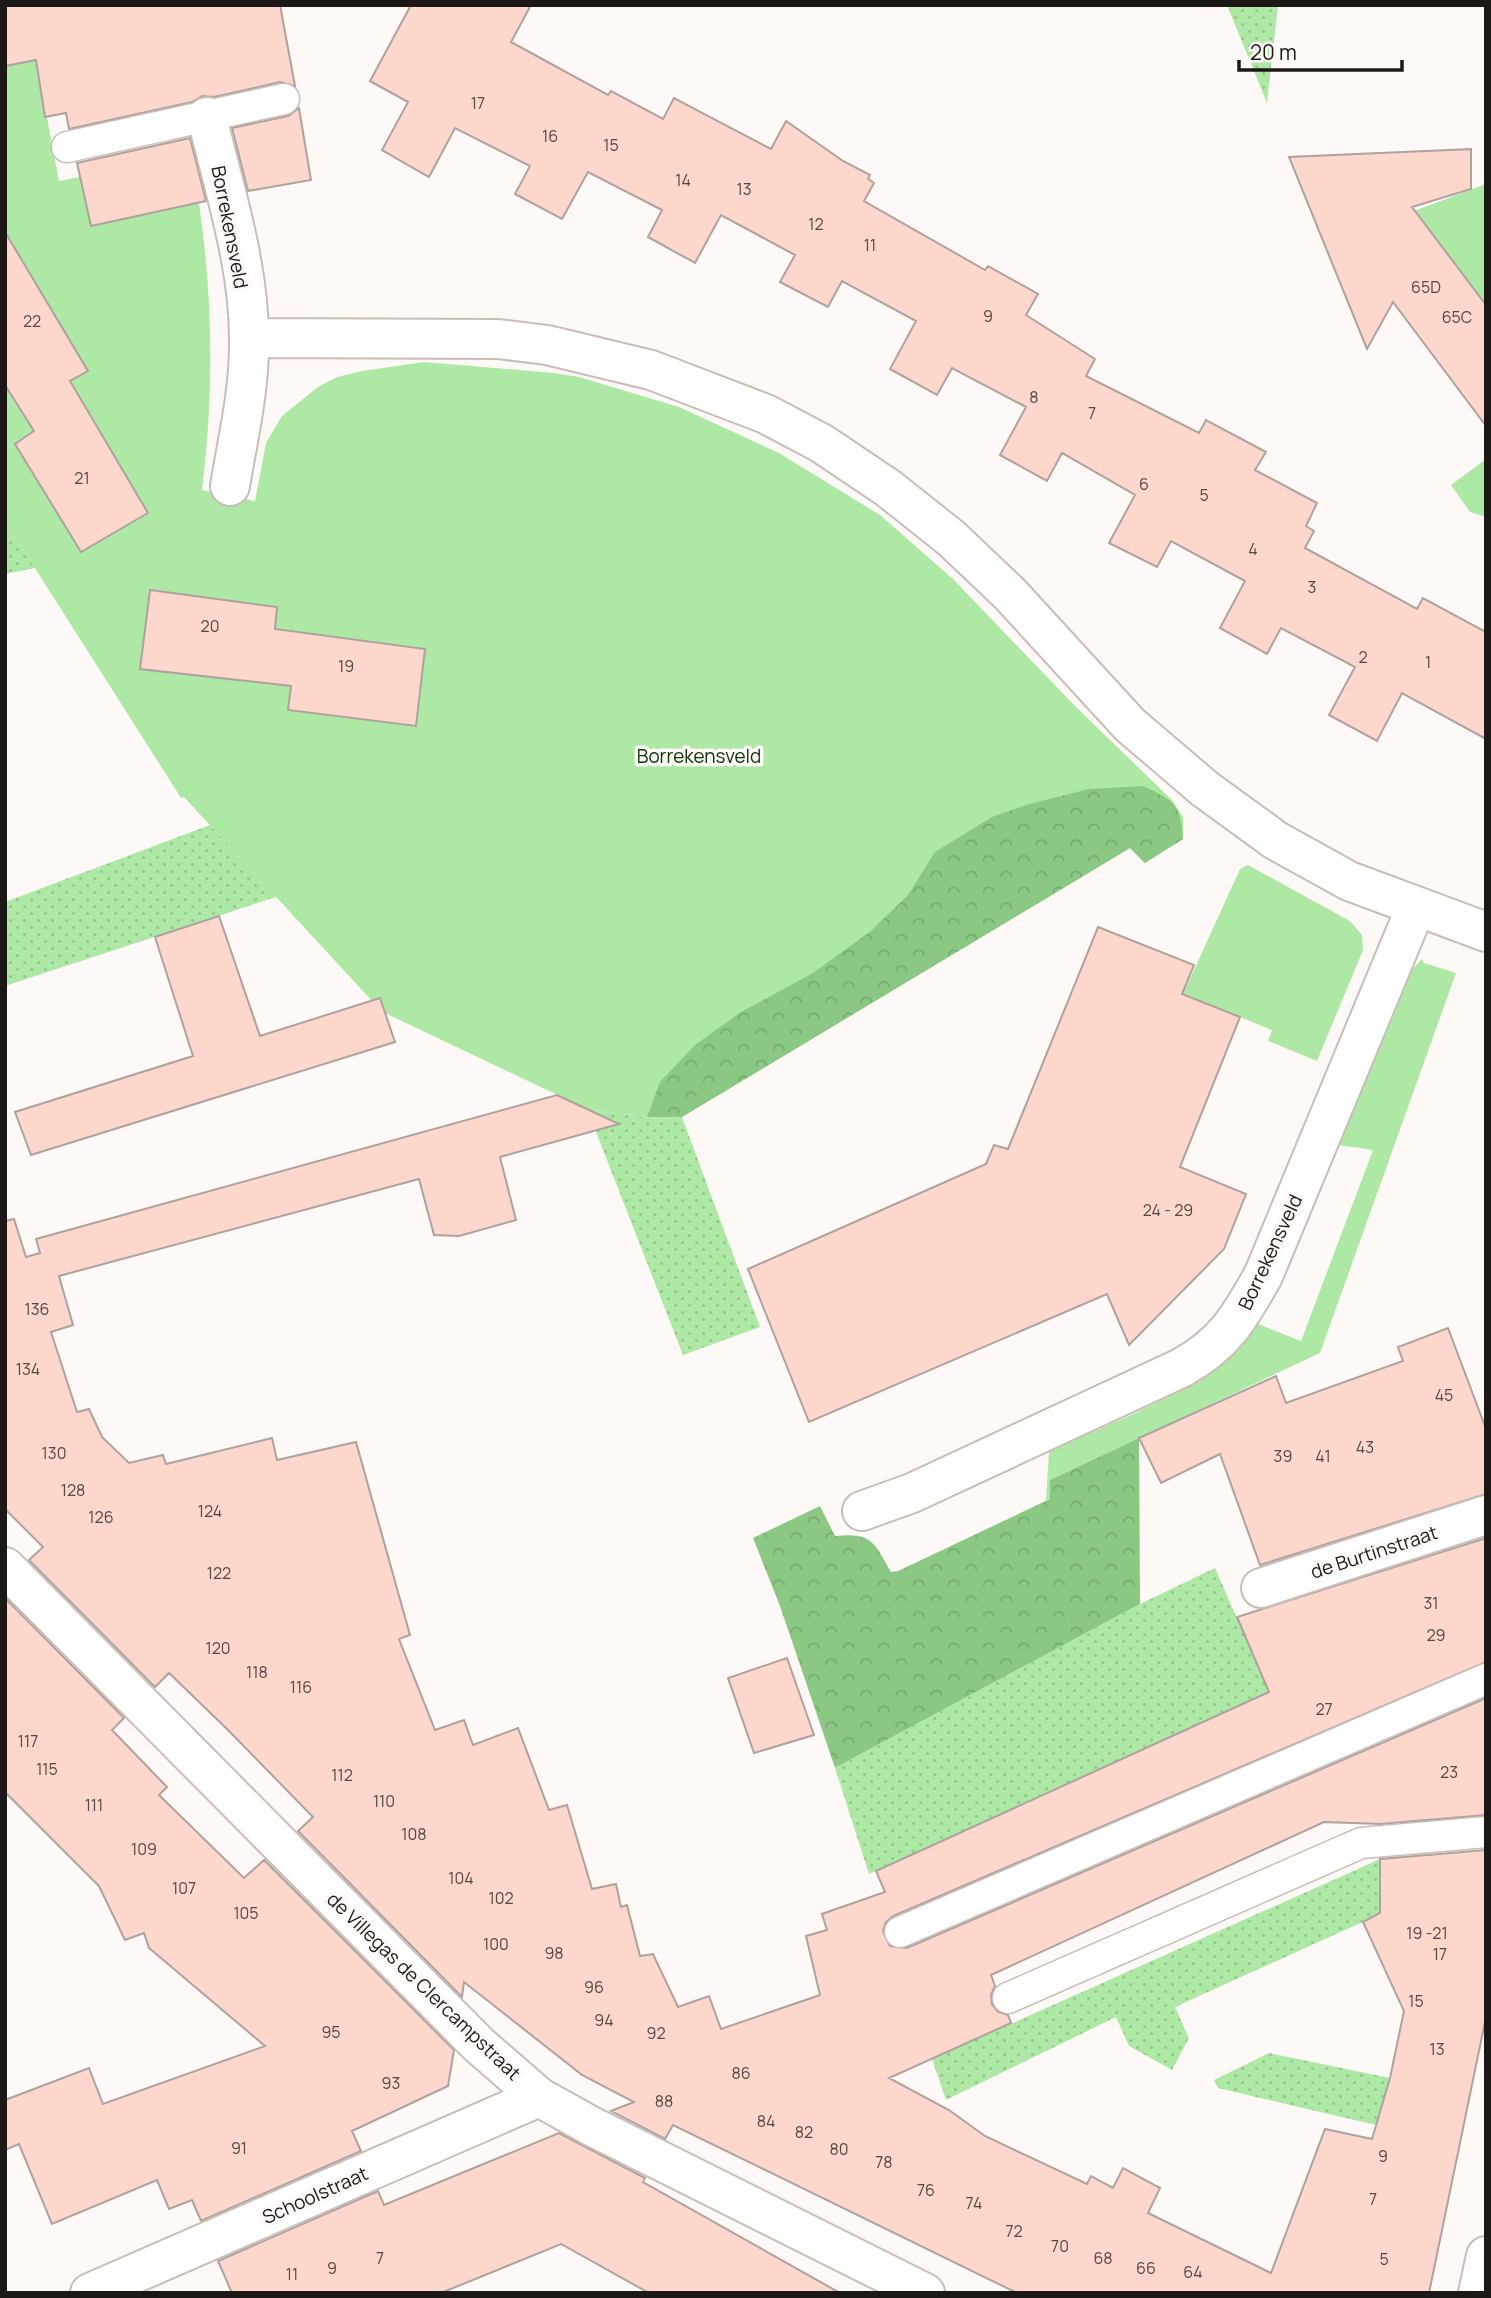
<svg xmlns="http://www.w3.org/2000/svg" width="1491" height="2298" viewBox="0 0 1491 2298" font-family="Manrope,sans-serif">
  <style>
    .green { fill: #ade9a5 }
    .forest { fill: url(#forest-crowns) }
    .garden { fill: url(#garden-dots) }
    .building { fill: #fdd6cc; stroke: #aea29e; stroke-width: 2 }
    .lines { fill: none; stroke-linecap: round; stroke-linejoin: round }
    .service-casing { stroke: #c9bdb8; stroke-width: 33 }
    .minor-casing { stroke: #c9bdb8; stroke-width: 42 }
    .service { stroke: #fff; stroke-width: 30 }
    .minor { stroke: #fff; stroke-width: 38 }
    .labels { text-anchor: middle; stroke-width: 7; stroke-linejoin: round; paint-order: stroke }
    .number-label { font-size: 16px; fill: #544844 }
    .street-label { font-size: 19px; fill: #1c1816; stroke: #fef9f7 }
    .park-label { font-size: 19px; fill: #0b3507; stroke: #fef9f7 }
  </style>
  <defs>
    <pattern id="forest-crowns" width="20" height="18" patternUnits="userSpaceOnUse" patternTransform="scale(1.75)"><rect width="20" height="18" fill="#8bc883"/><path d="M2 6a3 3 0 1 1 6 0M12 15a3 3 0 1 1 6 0" fill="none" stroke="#77ab70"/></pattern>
    <pattern id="garden-dots" width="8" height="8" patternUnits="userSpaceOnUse" patternTransform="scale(1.75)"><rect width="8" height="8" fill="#ade9a5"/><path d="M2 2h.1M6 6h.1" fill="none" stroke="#94c78d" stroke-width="1.8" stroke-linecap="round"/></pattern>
  </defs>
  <rect width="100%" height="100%" fill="#fef9f7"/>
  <path class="green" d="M 36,60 L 59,181 L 80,177 L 91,226 L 199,203 C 213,298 214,394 202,490 L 255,501 L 266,443 L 282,416 L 318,387 L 337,377 L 362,371 L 424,362 L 554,373 L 579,377 L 679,407 L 779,453 L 880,515 L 953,579 L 1076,707 L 1172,800 L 1183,817 L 1183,839 L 1145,863 L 1130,848 L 682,1117 L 658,1119 L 587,1109 L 385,1013 L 381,999 L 372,1001 L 184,797 L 181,798 L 5,521 L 5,66 Z
    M 1486,184 L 1486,305 L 1414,211 Z
    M 1486,459 L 1486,517 L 1470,512 L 1451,485 Z
    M 1248,865 L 1350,921 L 1362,935 L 1363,950 L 1317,1061 L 1268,1041 L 1272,1030 L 1183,994 L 1240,869 Z
    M 1422,959 L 1424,963 L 1456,973 L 1320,1353 L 1050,1480 L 1050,1499 L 1046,1500 L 1049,1452 C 1119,1418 1212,1389 1258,1324 L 1301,1341 L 1373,1150 L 1338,1145 L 1413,968 Z"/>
  <path class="forest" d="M 1143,786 C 1175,801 1180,803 1183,839 L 1145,863 L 1130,848 L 682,1117 L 647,1117 L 660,1082 L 695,1045 L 741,1012 L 813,973 L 871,931 L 908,895 L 935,852 L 992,817 L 1026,805 L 1089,789 Z
    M 1139,1438 L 1140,1604 L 835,1768 L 780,1606 L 753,1538 L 820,1506 L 835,1536 C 872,1532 874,1542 891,1572 L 898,1571 L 1050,1499 L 1050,1480 Z"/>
  <path class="garden" d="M 1227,5 L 1278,5 L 1267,103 Z
    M 5,521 L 35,568 L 5,574 Z
    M 210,825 L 276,897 L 5,986 L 5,902 Z
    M 587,1109 L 658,1119 L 682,1117 L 760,1327 L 683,1355 Z
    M 1215,1568 L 1253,1655 L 1340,1624 L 1356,1653 L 869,1874 L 835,1768 L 1140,1604 Z
    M 1378,1860 L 1486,1866 L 1175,2007 L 1189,2038 L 1172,2070 L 1129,2046 L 1116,2017 L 946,2100 L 932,2059 Z
    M 1269,2053 L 1390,2078 L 1406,2132 L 1218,2088 L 1214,2080 Z"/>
  <path class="building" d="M 5,5 L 280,5 L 295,86 L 280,82 L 214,97 L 202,96 L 192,102 L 69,129 L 66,113 L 45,117 L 36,60 L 5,66 Z
    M 411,5 L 531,5 L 511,42 L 608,95 L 611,91 L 663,119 L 674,98 L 771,149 L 786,121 L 843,161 L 870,175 L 868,179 L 874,183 L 864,201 L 985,270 L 988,266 L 1038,294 L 1026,315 L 1095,359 L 1086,376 L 1199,433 L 1206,420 L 1266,452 L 1255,470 L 1317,503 L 1306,526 L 1314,531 L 1305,548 L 1417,609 L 1423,598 L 1486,632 L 1486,739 L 1402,693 L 1377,741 L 1329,715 L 1355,667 L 1281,628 L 1267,654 L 1220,628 L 1245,581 L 1171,541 L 1157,567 L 1109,543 L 1135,495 L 1062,453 L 1047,481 L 1000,455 L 1026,407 L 952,368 L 937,395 L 890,369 L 916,321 L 842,281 L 828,307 L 780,282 L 795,255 L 721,215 L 695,263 L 648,237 L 662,210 L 588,172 L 562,219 L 515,194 L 530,166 L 455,128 L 429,177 L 382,150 L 408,102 L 370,81 Z
    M 299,108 L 311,180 L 248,191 L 232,128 L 288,116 Z
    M 190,138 L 206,201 L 91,226 L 77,163 Z
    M 1471,149 L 1471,189 L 1412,207 L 1486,305 L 1486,426 L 1393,302 L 1367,349 L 1289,157 Z
    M 5,232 L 88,371 L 70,381 L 148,513 L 81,552 L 15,444 L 34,431 L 5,385 Z
    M 150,590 L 277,607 L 275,629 L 425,649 L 416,726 L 288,710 L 291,686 L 140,669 Z
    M 219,916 L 260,1036 L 380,998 L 395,1042 L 31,1155 L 15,1112 L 193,1056 L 155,937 Z
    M 1098,927 L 1194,965 L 1182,994 L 1240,1017 L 1180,1167 L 1246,1194 L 1224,1249 L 1129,1345 L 1107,1294 L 809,1422 L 748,1269 L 986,1164 L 994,1145 L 1008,1149 Z
    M 557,1095 L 619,1124 L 500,1157 L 516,1220 L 459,1236 L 434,1235 L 419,1179 L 59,1276 L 73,1325 L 51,1332 L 77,1412 L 89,1409 L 102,1437 L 129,1463 L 163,1455 L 166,1464 L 272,1438 L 277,1460 L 356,1442 L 410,1635 L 399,1639 L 435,1730 L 464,1720 L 473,1745 L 518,1728 L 549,1810 L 567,1805 L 592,1889 L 616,1884 L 621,1907 L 627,1905 L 640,1956 L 653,1954 L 678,2007 L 709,1996 L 721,2029 L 820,1995 L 806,1936 L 827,1930 L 822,1914 L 885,1892 L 876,1871 L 1269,1692 L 1237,1617 L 1486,1538 L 1486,1662 L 893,1916 L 886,1922 L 883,1931 L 890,1946 L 907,1948 L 1486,1698 L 1486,1815 L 1380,1824 L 1324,1822 L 991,1975 L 995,1986 L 991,1995 L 992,2004 L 998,2012 L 1008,2015 L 1011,2023 L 889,2078 L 949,2110 L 985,2136 L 1087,2184 L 1091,2176 L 1113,2188 L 1123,2168 L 1160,2188 L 1148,2213 L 1271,2273 L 1325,2129 L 1372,2139 L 1390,2078 L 1404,2011 L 1363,1922 L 1380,1913 L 1380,1859 L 1486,1850 L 1486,2017 L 1429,2293 L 1017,2293 L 673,2125 L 665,2139 L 611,2111 L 634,2102 L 582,2075 L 464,1982 L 462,1997 L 298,1831 L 313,1817 L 227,1729 L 169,1673 L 155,1687 L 29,1560 L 43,1547 L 5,1509 L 5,1221 L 14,1219 L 26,1257 L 40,1253 L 36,1239 Z
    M 1448,1328 L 1486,1429 L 1486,1494 L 1260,1565 L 1220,1454 L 1161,1483 L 1139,1438 L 1276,1376 L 1286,1403 L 1403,1361 L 1398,1347 Z
    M 5,1598 L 124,1718 L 112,1730 L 167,1787 L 159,1795 L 244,1878 L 264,1860 L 454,2050 L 448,2086 L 352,2131 L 361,2151 L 201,2221 L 192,2200 L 169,2209 L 157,2180 L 52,2224 L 19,2144 L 5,2150 L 5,2100 L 89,2068 L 103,2104 L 265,2046 L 149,1948 L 144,1933 L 125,1940 L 99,1886 L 5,1792 Z
    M 787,1658 L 814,1735 L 754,1753 L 728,1678 Z
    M 559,2133 L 645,2178 L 643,2182 L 840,2293 L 649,2293 L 561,2244 L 441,2293 L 232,2293 L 218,2261 L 378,2191 L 384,2205 Z"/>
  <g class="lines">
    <g class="service-casing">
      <path id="service" d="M 67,147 L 284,99
        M 900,1932 L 1486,1679
        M 1008,1998 L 1361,1843 L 1486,1832"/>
    </g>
    <g class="minor-casing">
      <path id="minor" d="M 207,117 C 224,189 249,264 249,338 C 250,388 238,438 230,486
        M 250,338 L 498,339 L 547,345 L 651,370 L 766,414 L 821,443 L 888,488 L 951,538 L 1010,594 L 1130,725 L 1205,789 L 1275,840 L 1349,881 L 1486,932
        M 862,1511 L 912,1493 L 1181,1368 C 1225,1344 1239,1318 1263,1276 L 1416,907
        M 5,1567 L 479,2045 L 539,2097 L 591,2126 L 925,2293
        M 1261,1588 L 1486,1515
        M 90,2293 L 539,2097
        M 1478,2293 L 1486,2256"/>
    </g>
    <use href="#service" class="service"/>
    <use href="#minor" class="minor"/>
  </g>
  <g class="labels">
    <g class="number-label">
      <text x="478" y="109">17</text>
      <text x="550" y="142">16</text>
      <text x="611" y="151">15</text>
      <text x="683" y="186">14</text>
      <text x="744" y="195">13</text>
      <text x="816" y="230">12</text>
      <text x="870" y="251">11</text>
      <text x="1426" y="293">65D</text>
      <text x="988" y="322">9</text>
      <text x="1457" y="323">65C</text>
      <text x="32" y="327">22</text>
      <text x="1034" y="403">8</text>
      <text x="1092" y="419">7</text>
      <text x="82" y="484">21</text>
      <text x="1144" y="490">6</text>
      <text x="1204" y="501">5</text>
      <text x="1253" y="555">4</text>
      <text x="1312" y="593">3</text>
      <text x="210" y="632">20</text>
      <text x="1363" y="663">2</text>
      <text x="1428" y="668">1</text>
      <text x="346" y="672">19</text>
      <text x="1168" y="1216">24 - 29</text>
      <text x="37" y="1315">136</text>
      <text x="28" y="1375">134</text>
      <text x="1444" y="1401">45</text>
      <text x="1365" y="1453">43</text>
      <text x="54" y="1459">130</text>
      <text x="1283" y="1462">39</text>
      <text x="1323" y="1462">41</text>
      <text x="73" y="1496">128</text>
      <text x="210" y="1517">124</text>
      <text x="101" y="1523">126</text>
      <text x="219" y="1579">122</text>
      <text x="1431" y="1609">31</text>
      <text x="1436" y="1641">29</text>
      <text x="218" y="1654">120</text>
      <text x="257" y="1678">118</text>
      <text x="301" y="1693">116</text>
      <text x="1324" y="1715">27</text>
      <text x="28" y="1747">117</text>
      <text x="47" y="1775">115</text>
      <text x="1449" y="1778">23</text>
      <text x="342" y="1781">112</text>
      <text x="384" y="1807">110</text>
      <text x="94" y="1811">111</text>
      <text x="414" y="1840">108</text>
      <text x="144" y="1855">109</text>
      <text x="461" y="1884">104</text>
      <text x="184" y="1894">107</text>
      <text x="501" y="1904">102</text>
      <text x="246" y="1919">105</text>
      <text x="1427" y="1939">19 -21</text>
      <text x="496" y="1950">100</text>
      <text x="554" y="1959">98</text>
      <text x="1440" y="1960">17</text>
      <text x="594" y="1993">96</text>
      <text x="1416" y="2007">15</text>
      <text x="604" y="2026">94</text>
      <text x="331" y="2038">95</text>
      <text x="656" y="2039">92</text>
      <text x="1437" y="2055">13</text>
      <text x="741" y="2079">86</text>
      <text x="391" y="2089">93</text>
      <text x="664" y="2107">88</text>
      <text x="766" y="2127">84</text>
      <text x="804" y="2138">82</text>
      <text x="239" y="2154">91</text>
      <text x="839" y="2155">80</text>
      <text x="1383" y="2162">9</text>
      <text x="884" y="2168">78</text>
      <text x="926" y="2196">76</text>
      <text x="1373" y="2205">7</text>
      <text x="974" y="2209">74</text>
      <text x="1014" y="2237">72</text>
      <text x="1060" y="2252">70</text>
      <text x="380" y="2264">7</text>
      <text x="1103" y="2264">68</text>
      <text x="1384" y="2265">5</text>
      <text x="332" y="2274">9</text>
      <text x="1146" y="2274">66</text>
      <text x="1193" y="2278">64</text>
      <text x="292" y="2280">11</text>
    </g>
    <g class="street-label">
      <text transform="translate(230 227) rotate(79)" y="7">Borrekensveld</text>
      <text transform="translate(1270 1252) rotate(-65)" y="7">Borrekensveld</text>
      <text transform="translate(1374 1552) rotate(-18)" y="7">de Burtinstraat</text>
      <text transform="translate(424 1986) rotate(44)" y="7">de Villegas de Clercampstraat</text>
      <text transform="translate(315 2195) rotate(-24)" y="7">Schoolstraat</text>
    </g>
    <g class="park-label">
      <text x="699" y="763">Borrekensveld</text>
    </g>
  </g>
  <rect width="1491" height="2298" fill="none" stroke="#1c1816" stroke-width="14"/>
  <path d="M1239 60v10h163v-10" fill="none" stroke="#1c1816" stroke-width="3.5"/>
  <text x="1250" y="60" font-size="21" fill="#1c1816" stroke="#fef9f7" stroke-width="5" paint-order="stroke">20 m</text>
</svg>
